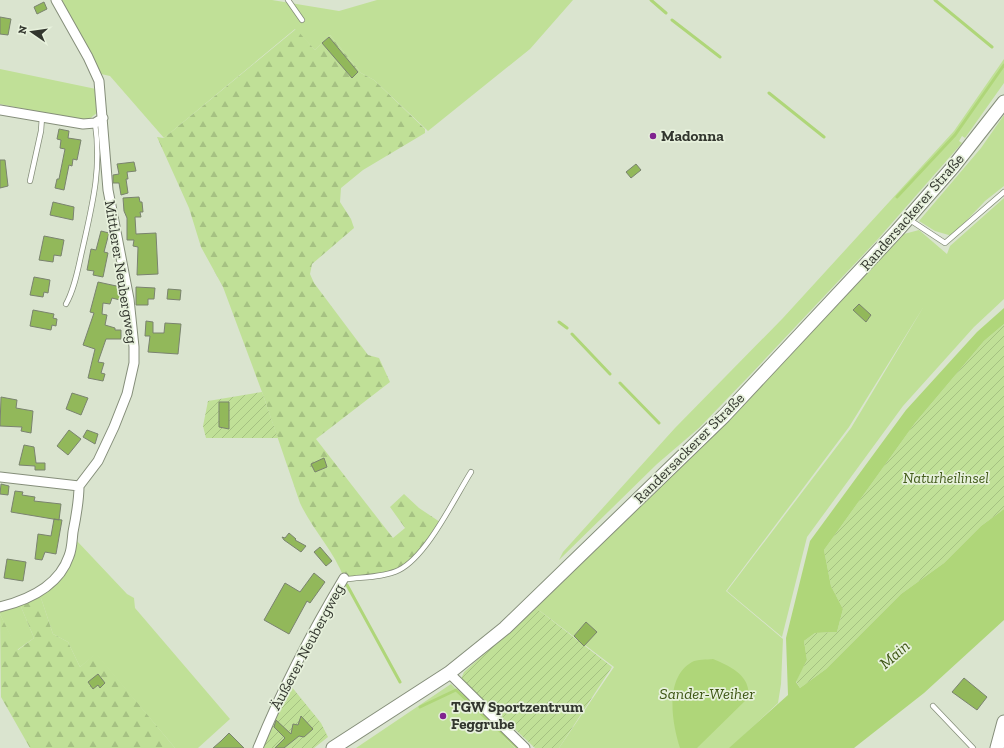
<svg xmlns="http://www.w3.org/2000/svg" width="1004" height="748" viewBox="0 0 1004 748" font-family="'Zilla Slab',serif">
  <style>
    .green { fill: #c0e097 }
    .forest { fill: url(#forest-firs) }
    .garden { fill: url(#garden-furrows) }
    .water { fill: #afd679 }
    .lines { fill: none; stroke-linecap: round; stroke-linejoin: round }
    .stream { stroke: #afd679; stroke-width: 3 }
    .building { fill: #92b85a; stroke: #7a836f }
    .lane-casing { stroke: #858e7a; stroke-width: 6 }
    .street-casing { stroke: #858e7a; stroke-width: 11 }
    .secondary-casing { stroke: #858e7a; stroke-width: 15 }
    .lane { stroke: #fff; stroke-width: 4.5 }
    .street { stroke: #fff; stroke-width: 9 }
    .secondary { stroke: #fff; stroke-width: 13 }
    .poi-dot { fill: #80238f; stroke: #e7f1dc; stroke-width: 1.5 }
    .labels { text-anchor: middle; stroke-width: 3.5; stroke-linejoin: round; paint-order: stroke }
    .poi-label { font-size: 15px; font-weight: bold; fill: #32362e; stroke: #e7f1dc; text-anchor: start }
    .street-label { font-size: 15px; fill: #32362e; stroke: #e7f1dc }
    .park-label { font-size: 15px; font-style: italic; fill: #445d1c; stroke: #e7f1dc }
    .water-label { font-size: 16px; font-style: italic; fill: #3d5513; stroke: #e7f1dc }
  </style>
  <defs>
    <pattern id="forest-firs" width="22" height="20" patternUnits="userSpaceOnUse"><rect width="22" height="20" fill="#c0e097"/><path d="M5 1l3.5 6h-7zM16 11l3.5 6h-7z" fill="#a5c182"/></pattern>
    <pattern id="garden-furrows" width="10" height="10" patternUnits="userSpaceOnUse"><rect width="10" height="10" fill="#c0e097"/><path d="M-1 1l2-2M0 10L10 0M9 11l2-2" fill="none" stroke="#a5c182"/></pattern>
  </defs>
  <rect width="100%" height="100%" fill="#dae4cf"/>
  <path class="green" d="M 62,0 L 272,0 L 339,11 L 377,0 L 573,0 L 530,49 L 428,131 L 374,80 L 361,73 L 330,35 L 315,50 L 295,29 L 164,138 L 110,76 L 101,74 Z
    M 1004,59 L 1004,83 L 965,138 L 962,136 L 959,141 L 962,143 L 878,239 L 752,373 L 699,428 L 657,464 L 559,560 L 563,552 L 675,428 L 783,318 L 954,131 Z
    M 0,69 L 96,89 L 98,112 L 88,120 L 75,119 L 0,104 Z
    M 1004,115 L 1004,186 L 985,201 L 952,236 L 935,231 L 919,221 L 981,148 Z
    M 1004,198 L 1004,299 L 974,327 L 903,406 L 807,537 L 782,637 L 727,591 L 851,428 L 924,306 L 849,427 L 726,591 L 783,639 L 781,684 L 778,703 L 730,748 L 559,748 L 614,667 L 536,608 L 730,420 L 904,234 L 919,230 L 947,254 L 950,246 Z
    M 72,540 L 77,541 L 127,594 L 134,598 L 135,608 L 230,719 L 198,748 L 175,748 L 96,654 L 80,667 L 68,642 L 53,634 L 39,592 L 57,577 Z
    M 19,602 L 34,638 L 17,650 L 0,614 L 0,607 Z
    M 451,684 L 515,748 L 356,748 Z"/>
  <path class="forest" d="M 296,29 L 315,50 L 330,35 L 361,73 L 374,80 L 425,129 L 425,133 L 363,170 L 341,188 L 340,202 L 351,219 L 354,228 L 312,264 L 310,274 L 314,283 L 368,355 L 379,358 L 390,382 L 316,439 L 393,538 L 405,528 L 390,507 L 404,494 L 419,508 L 440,522 C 427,542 415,565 391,572 C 376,577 358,576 344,578 C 334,551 312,529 300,503 L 262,392 L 223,287 L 201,247 L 189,208 L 157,137 L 164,138 Z
    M 39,592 L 53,634 L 68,642 L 80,667 L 96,653 L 175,748 L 30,748 L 1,697 L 0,614 L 18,650 L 34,638 L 19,602 Z"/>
  <path class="garden" d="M 1004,324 L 1004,509 L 981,526 L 944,563 L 901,594 L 826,669 L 800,688 L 796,681 L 807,660 L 804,641 L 815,633 L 837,632 L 843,609 L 831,586 L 824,550 L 915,423 L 984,341 Z
    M 262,392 L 278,438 L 206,438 L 203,426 L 208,401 Z
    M 536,608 L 612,667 L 559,748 L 535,748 L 461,679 L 464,672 Z
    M 291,686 L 321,723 L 328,737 L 314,748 L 262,748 Z"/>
  <path class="water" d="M 1004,308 L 1004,324 L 984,341 L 915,423 L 824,550 L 831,586 L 843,609 L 837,632 L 815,633 L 804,641 L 807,660 L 796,682 L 800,688 L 826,669 L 901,594 L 944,563 L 981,526 L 1004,509 L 1004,620 L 924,693 L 854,748 L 729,748 L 788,695 L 786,638 L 810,541 L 906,410 L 977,332 Z
    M 713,659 C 730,666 752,676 748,698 L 697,748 L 680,748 C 672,723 664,678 692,662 C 697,659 707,660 713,659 Z"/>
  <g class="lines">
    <path class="stream" d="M 651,0 L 666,13
      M 935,0 L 992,47
      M 672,20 L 720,57
      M 769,93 L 824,137
      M 897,197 L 955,135 L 1004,65
      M 559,322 L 567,328
      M 572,334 L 610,374
      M 620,383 L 659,423
      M 347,585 L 400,682
      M 420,707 L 456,690 L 518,748"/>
  </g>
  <path class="building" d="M 44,2 L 47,9 L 37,14 L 34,7 Z
    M 0,17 L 11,19 L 8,35 L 0,34 Z
    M 329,37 L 358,72 L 352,78 L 322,43 Z
    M 59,129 L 69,131 L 68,138 L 81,140 L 77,160 L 73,159 L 72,166 L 69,165 L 64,190 L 55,188 L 57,179 L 59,179 L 65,149 L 60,148 L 61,140 L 57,139 Z
    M 0,160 L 5,160 L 8,186 L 0,188 Z
    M 134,162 L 136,171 L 127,172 L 128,179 L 126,179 L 128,193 L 121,195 L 119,183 L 113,183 L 113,175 L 119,174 L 117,164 Z
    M 636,164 L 641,170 L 631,178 L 626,172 Z
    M 139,197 L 140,202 L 142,202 L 143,212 L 140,212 L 141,217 L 135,217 L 136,234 L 156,233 L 158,274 L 137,275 L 138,247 L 133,246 L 134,240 L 127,240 L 127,218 L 124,211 L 123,198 Z
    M 53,202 L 74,207 L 73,220 L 50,215 Z
    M 101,231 L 109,233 L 104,252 L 108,253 L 103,277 L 93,275 L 94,271 L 87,270 L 91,249 L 96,250 Z
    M 44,236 L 64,240 L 61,256 L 54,255 L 53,262 L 39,260 Z
    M 34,277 L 50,280 L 48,293 L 44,292 L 43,297 L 30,295 Z
    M 98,282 L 121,287 L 122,294 L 120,300 L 112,298 L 110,304 L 103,303 L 102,314 L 107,315 L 105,325 L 115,328 L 115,330 L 121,330 L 121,339 L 106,339 L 98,362 L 104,363 L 101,373 L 105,374 L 103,381 L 88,378 L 95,349 L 83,345 L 94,313 L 90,312 Z
    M 136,287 L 155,288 L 154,299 L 148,299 L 148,305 L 136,305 Z
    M 168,289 L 181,290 L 180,300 L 167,299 Z
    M 859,304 L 871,315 L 866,322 L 853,310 Z
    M 33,310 L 54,314 L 53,318 L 57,319 L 56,326 L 52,325 L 51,330 L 30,326 Z
    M 146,321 L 153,322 L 153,333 L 164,333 L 165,323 L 181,324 L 178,354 L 148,352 L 150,336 L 145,336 Z
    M 72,393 L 88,398 L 81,415 L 66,409 Z
    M 1,397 L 17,400 L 16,408 L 33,411 L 31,433 L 21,431 L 22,427 L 0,426 Z
    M 219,402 L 229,402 L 229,429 L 219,427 Z
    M 69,430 L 81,439 L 68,455 L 57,446 Z
    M 87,430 L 98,434 L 95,444 L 83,437 Z
    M 24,445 L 34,447 L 36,463 L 45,463 L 45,470 L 35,470 L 35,466 L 19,465 Z
    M 324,458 L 327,467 L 315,472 L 311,464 Z
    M 1,484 L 9,486 L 8,495 L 0,494 Z
    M 15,491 L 23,492 L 22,495 L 35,497 L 34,501 L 61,504 L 59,520 L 11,512 Z
    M 54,519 L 62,520 L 56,554 L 45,552 L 42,560 L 35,559 L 38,534 L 51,536 Z
    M 289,533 L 296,539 L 295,540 L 306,546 L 301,552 L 284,540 L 282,537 L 285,538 Z
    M 320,547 L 332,561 L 326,566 L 314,552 Z
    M 7,559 L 26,562 L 23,581 L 4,578 Z
    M 314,573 L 325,582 L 310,603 L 307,601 L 289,634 L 264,620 L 285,583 L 300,592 Z
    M 586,622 L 597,632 L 584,646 L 574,636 Z
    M 98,674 L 105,683 L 100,688 L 98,685 L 93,689 L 88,682 Z
    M 964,678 L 987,697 L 977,710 L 952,692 Z
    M 301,716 L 313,729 L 304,737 L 299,736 L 284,748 L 275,748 L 285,738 L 274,727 L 276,720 L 291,734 L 293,724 L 298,725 Z
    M 229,733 L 244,748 L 213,748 L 221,741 Z"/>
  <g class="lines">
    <g class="lane-casing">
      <path id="lane" d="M 288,0 L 302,20
        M 30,181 L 41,131 L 42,117
        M 910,220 L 945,243 L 1004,192
        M 66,304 C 75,288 78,268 82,251 C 92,206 102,169 95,123
        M 344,578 L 348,579 C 364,577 385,577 399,570 C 427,556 454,499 471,472
        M 933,706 L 973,748"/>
    </g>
    <g class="street-casing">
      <path id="street" d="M 56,0 L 88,57 L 99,81 L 108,190 L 129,299 L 134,347 L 134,363 L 127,394 L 114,427 L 98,461 L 79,486
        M 0,110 L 83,124 L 95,123 L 103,118
        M 0,477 L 79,486
        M 0,607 C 28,600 59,586 69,556 C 72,549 72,540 73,532 C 76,517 79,502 79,486
        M 449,673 L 525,748
        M 258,748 C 282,689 311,633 344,578"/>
    </g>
    <g class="secondary-casing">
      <path id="secondary" d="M 333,748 L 449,673 L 505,628 L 724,416 L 897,231 L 953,167 L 1004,102
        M 997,748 L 1004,722"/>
    </g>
    <use href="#lane" class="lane"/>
    <use href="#street" class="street"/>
    <use href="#secondary" class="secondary"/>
  </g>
  <g class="poi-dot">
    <circle cx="653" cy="136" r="4"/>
    <circle cx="443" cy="716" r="4"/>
  </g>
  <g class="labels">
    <g class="poi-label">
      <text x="661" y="141">Madonna</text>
      <text x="451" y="712">TGW Sportzentrum<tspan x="451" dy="17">Feggrube</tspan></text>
    </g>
    <g class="street-label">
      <text transform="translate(912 212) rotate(-49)" y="5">Randersackerer Straße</text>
      <text transform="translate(121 272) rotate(81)" y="5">Mittlerer Neubergweg</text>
      <text transform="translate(689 448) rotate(-45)" y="5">Randersackerer Straße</text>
      <text transform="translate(307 647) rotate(-62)" y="5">Äußerer Neubergweg</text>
    </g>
    <g class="park-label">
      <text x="946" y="483">Naturheilinsel</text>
    </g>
    <g class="water-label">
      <text transform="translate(894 654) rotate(-41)" y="6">Main</text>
      <text x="707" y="699">Sander-Weiher</text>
    </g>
  </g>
  <g transform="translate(32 32) rotate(283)" stroke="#e7f1dc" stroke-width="3" paint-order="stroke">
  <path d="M0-3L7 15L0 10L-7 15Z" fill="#32362e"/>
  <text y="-6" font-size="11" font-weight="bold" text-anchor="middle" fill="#32362e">N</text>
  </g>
</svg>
